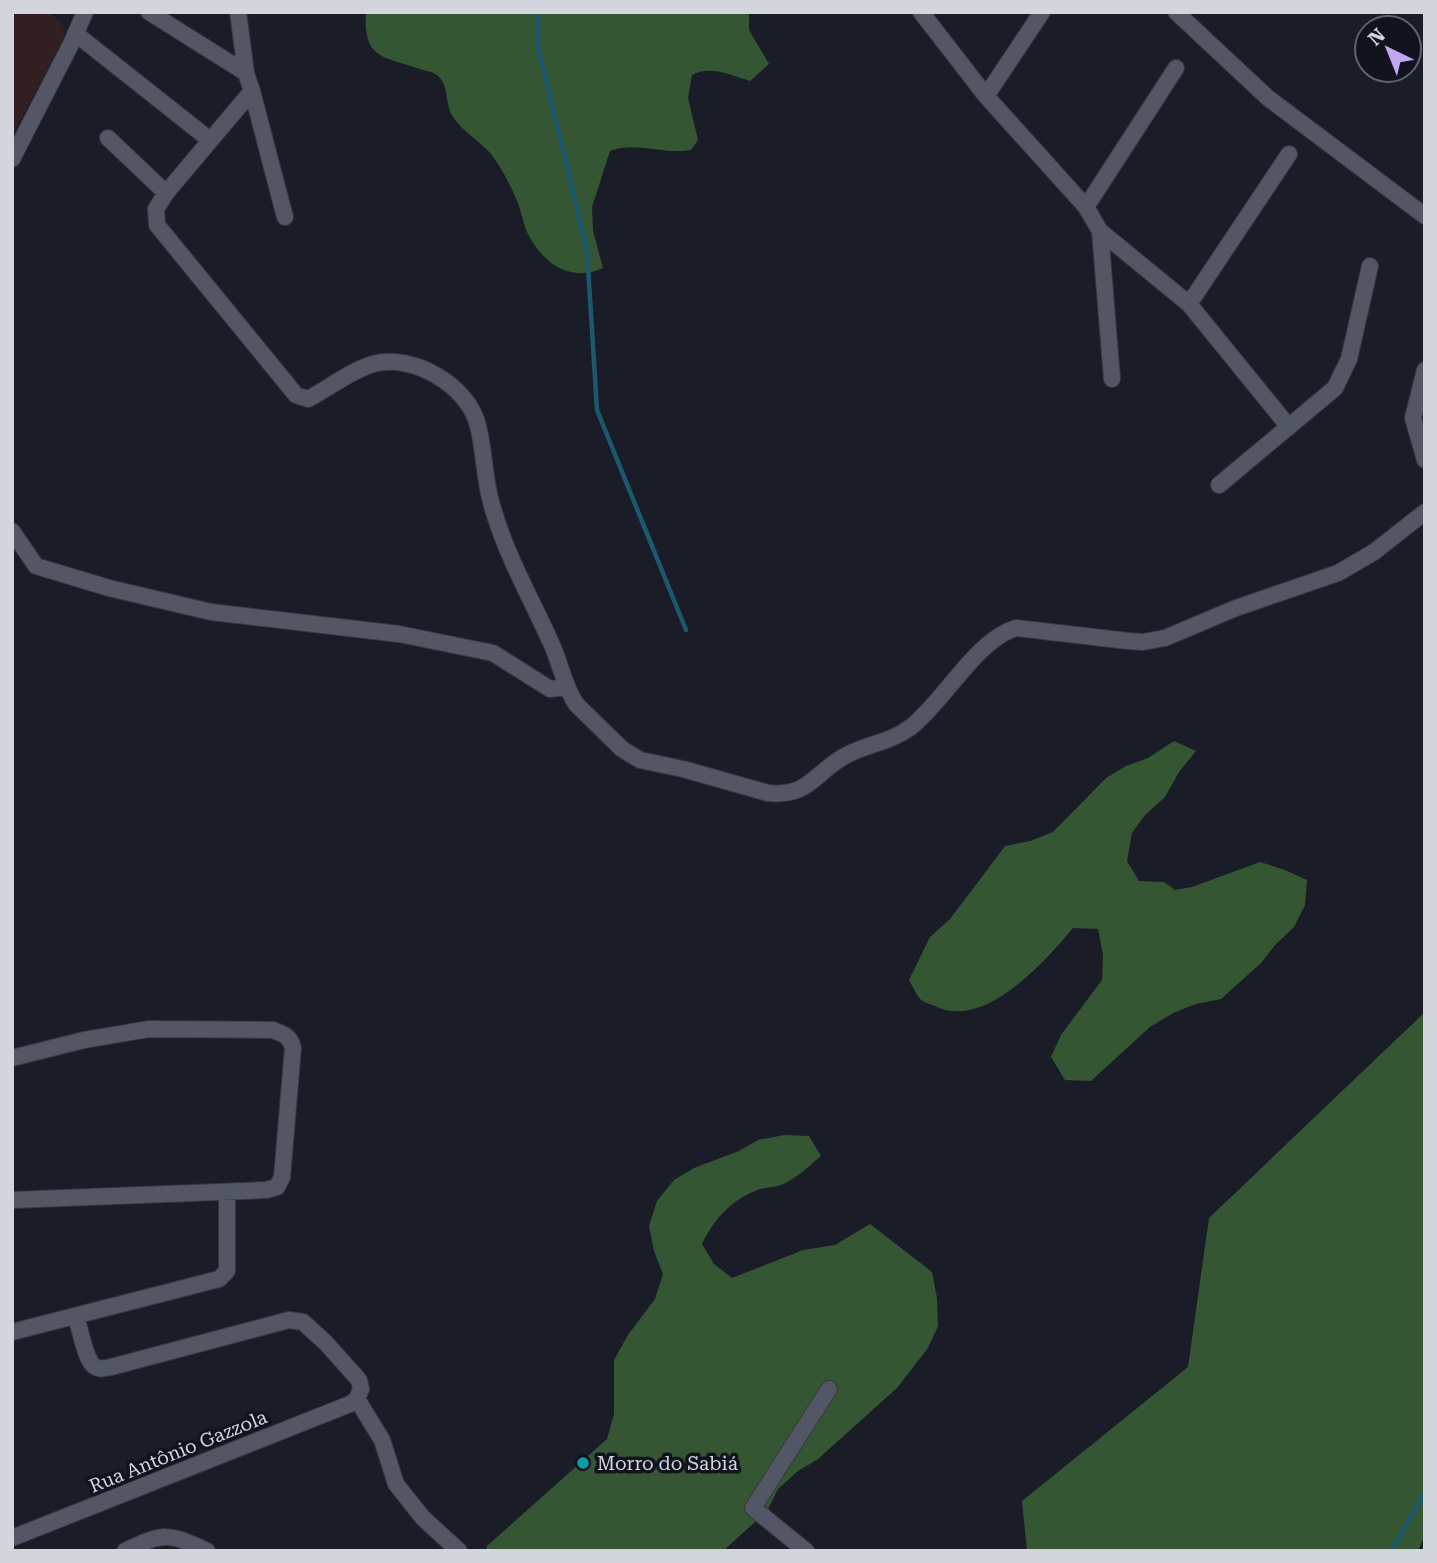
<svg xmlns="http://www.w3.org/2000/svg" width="1437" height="1563" viewBox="0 0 1437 1563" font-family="'Roboto Serif',serif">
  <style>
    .education { fill: #321f21 }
    .forest { fill: #355633 }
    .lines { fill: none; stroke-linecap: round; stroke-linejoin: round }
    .stream { stroke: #1c586e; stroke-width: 4.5 }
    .minor-casing { stroke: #373842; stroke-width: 18 }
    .minor { stroke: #535664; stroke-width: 16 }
    .culture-dot { fill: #0f9aa8; stroke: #11141f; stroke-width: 2.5 }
    .labels { text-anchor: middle; stroke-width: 7; stroke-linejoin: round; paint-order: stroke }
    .street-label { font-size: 19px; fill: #d3d5dd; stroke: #11141f }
    .poi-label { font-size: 19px; fill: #d3d5dd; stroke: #11141f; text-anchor: start }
  </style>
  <rect width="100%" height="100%" fill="#1a1d28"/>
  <path class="education" d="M 12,12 L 48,12 L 62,23 L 65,31 L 63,40 L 12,136 Z"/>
  <path class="forest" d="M 366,12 L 749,12 L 749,30 L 769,64 L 750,81 C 730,75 711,65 692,75 L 688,98 L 698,140 L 691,150 C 663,155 636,141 610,151 L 592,207 L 593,231 L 603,268 C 572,282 545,266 529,236 C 523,225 522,212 517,201 C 511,186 501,167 491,154 C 480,141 462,131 453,117 C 445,105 449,87 439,77 C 435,72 426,71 420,69 C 382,56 363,59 366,12 Z
    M 1174,741 L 1196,751 L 1179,772 L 1165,797 L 1145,815 L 1132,833 L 1127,861 L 1139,881 L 1164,882 L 1175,890 L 1192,887 L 1260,862 L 1285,870 L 1307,880 L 1305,905 L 1294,927 L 1275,945 L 1261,963 L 1221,999 L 1196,1004 L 1173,1013 L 1150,1027 L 1091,1081 L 1065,1080 L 1051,1057 L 1061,1035 L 1102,980 L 1103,955 L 1098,929 L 1073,928 C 1045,962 983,1031 935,1006 C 930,1004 923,1002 920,999 C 916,994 912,985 909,980 L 930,937 L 950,919 L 1005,846 L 1030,841 L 1053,832 L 1106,778 L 1126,766 L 1148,758 Z
    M 1425,1012 L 1425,1534 L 1418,1551 L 1027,1551 L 1022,1501 L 1188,1367 L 1209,1218 Z
    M 784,1135 L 809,1136 L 821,1156 C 809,1166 796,1179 781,1185 C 773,1188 763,1187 755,1191 C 730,1201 713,1221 702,1244 L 714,1264 L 732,1278 L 803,1250 L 835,1245 L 870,1224 L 932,1272 L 937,1298 L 938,1326 L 928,1348 L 897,1388 L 818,1459 L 798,1471 L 778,1489 L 767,1511 L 723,1551 L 486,1551 L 487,1546 L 607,1439 L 614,1414 L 614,1360 L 628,1335 L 655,1299 L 663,1274 L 654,1251 L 649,1226 L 657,1201 L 674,1180 L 694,1168 L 739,1151 L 758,1140 Z"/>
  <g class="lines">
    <path class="stream" d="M 538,12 L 538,47 L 587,250 L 597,410 L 686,630
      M 1391,1551 L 1425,1492"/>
    <g class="minor-casing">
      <path id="minor" d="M 149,12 L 246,73
        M 238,12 L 246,73 L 252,91 L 285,217
        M 921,12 L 986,96 L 1086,207 L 1100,231 L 1189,304 L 1289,427
        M 1176,12 L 1268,98 L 1425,216
        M 76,34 L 210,140
        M 252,91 L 166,193 L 156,209 L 157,225 L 296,395 L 308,399 C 329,388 350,371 373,364 C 413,353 469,386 478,426 C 485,453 484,482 493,509 C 507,557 532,600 552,645 C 561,665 564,686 576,704 L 622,749 L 640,760 L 683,769 L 768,793 C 808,797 813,775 843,757 C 865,744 890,743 911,727 C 945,700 976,640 1016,628 L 1128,641 L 1143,642 L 1165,638 L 1236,608 L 1338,573 L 1374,552 L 1425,512
        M 986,96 L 1042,12
        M 108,138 L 166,193
        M 12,159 L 71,44 L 85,12
        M 1086,207 L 1176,68
        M 1100,231 L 1112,379
        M 1189,304 L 1289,154
        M 1425,370 L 1413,418 L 1425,460
        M 1219,485 L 1335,388 L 1349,359 L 1370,266
        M 12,531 L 36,566 L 109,588 L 211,612 L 399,634 L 493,653 L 550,689 L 566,687
        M 12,1058 L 84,1040 L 149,1029 L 273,1030 C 284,1034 290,1036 293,1048 L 282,1177 L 277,1187 L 266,1190 L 12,1200
        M 76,1317 C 80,1328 85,1359 94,1366 C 99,1370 105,1368 111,1367 L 289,1320 L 303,1322 L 326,1343 L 359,1380 L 361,1389 L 357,1399
        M 12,1332 L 219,1279 L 227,1271 L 227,1192
        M 357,1399 L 382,1440 L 396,1484 L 423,1518 L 459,1551
        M 12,1538 L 350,1404 L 357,1399
        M 125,1551 C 164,1532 169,1533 207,1551
        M 806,1551 L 753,1508 L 829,1389"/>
    </g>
    <use href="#minor" class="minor"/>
  </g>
  <circle class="culture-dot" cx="583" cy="1463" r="7"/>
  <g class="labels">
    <g class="street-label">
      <text transform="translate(178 1451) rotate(-22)" y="7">Rua Antônio Gazzola</text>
    </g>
    <g class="poi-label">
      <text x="597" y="1470">Morro do Sabiá</text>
    </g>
  </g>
  <rect width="1437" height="1563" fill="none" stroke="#d3d5dd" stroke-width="28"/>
  <g transform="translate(1388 49) rotate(317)"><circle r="33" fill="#11141f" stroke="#5f616b" stroke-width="2"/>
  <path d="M0-5L12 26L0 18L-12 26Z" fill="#c1a8f3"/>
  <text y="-10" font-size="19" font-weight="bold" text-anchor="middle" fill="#d3d5dd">N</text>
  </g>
</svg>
